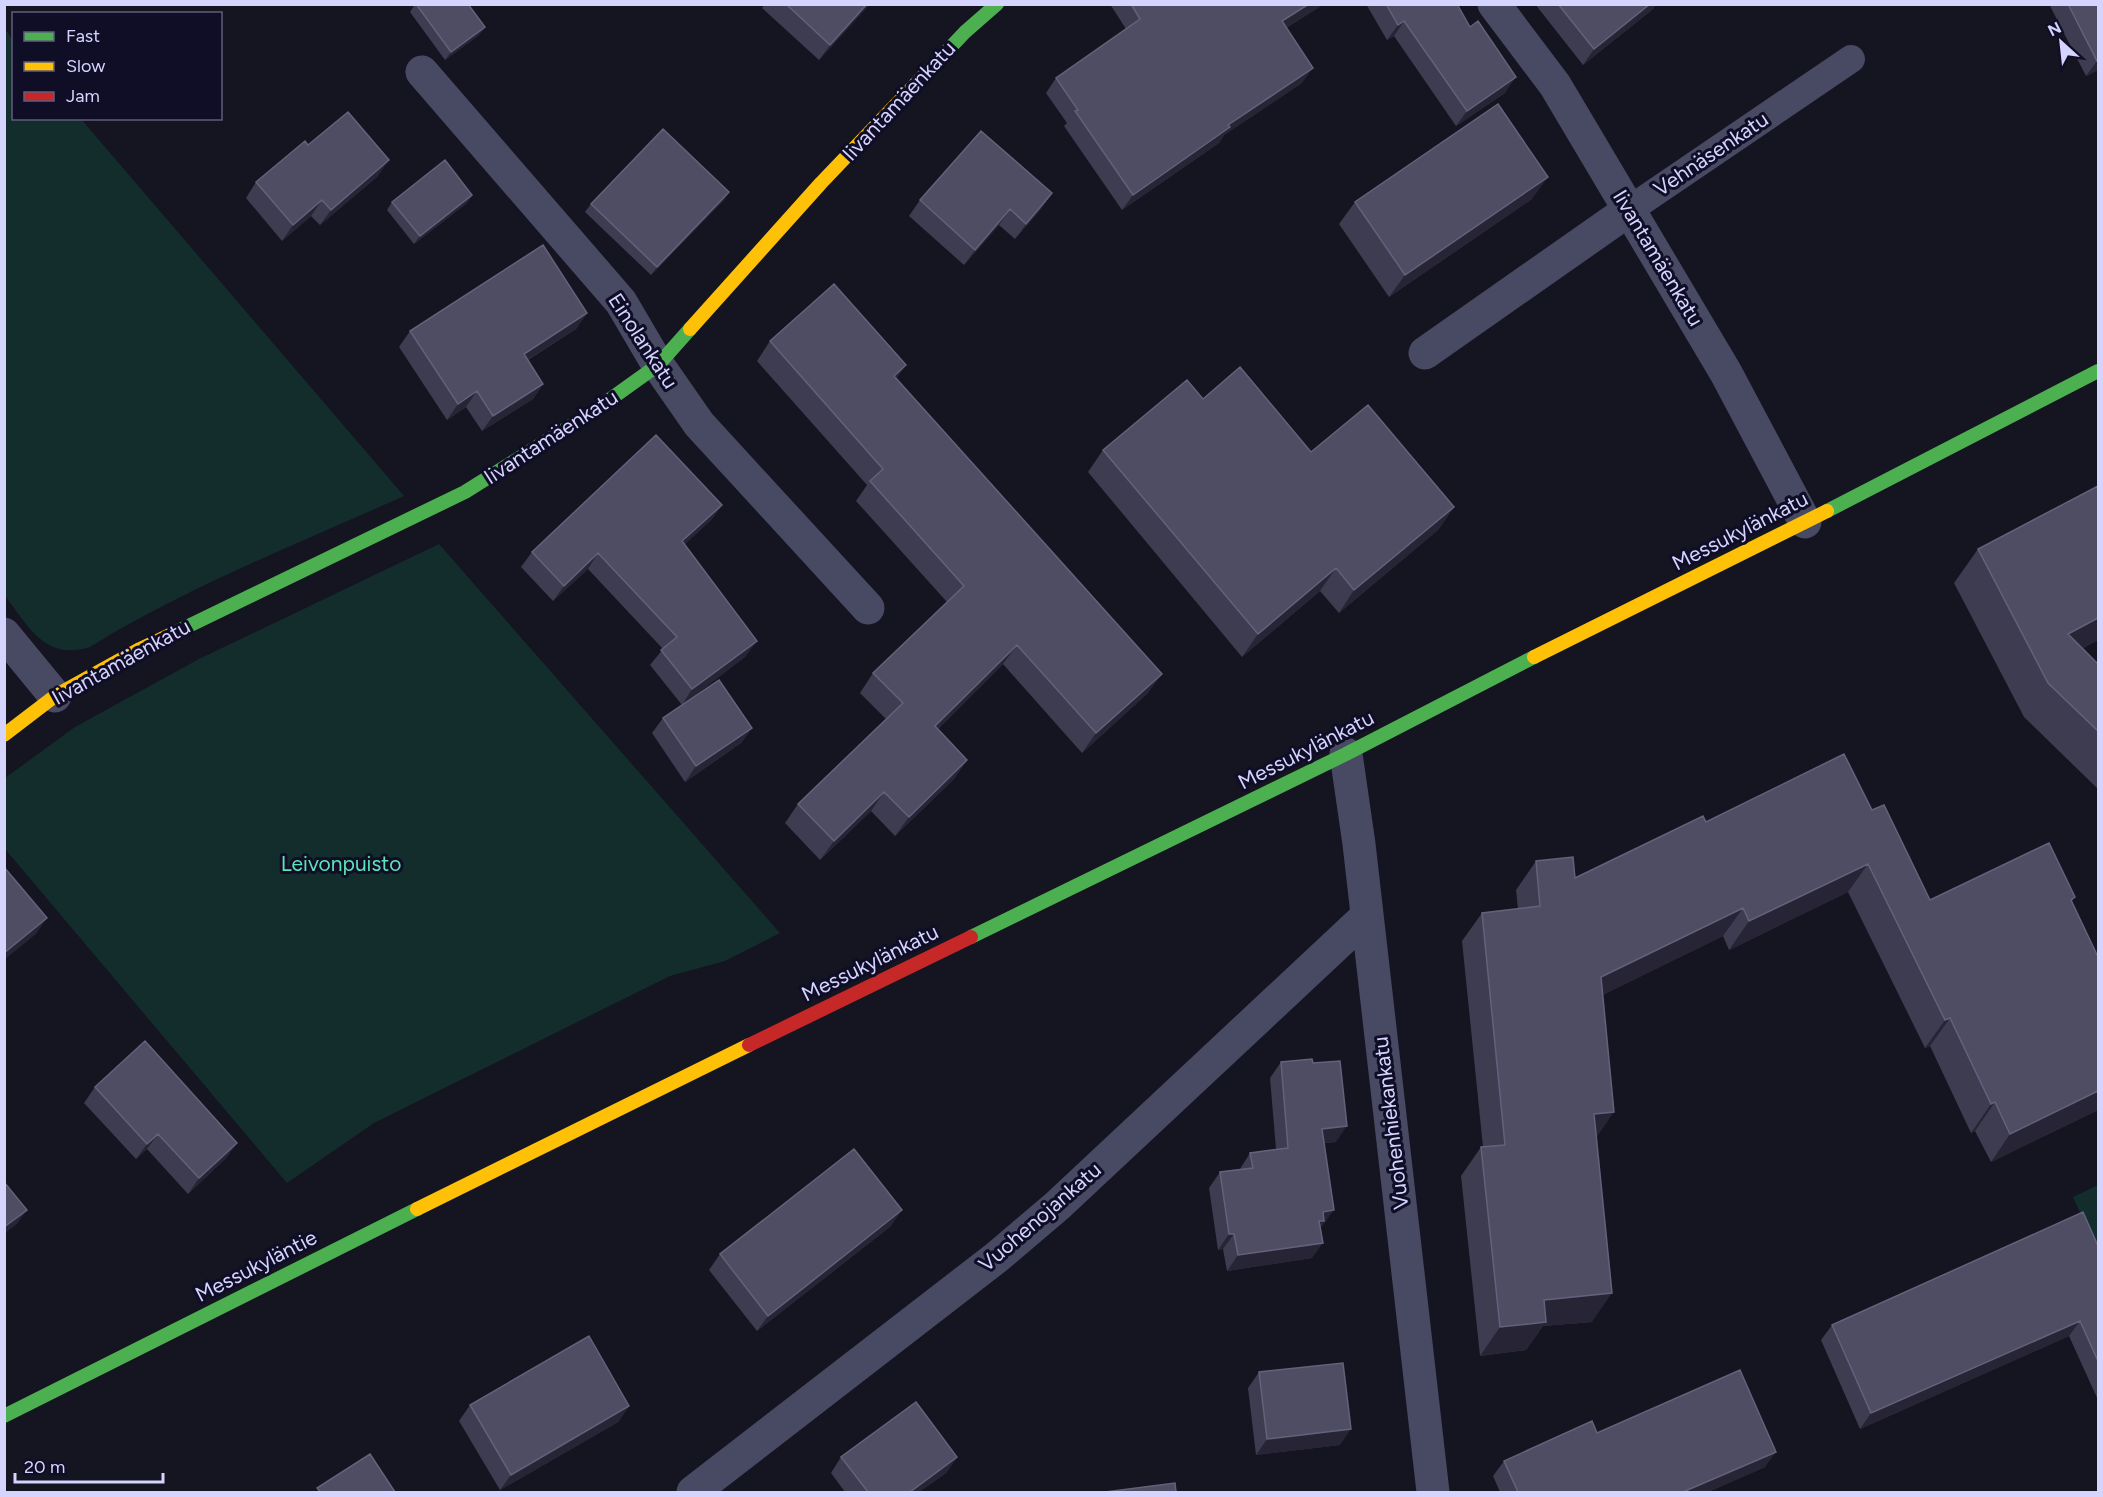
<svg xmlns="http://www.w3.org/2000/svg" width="2103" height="1497" viewBox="0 0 2103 1497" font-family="Figtree,sans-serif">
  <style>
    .green { fill: #122d2b }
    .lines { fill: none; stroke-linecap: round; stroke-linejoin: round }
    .lane { stroke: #484962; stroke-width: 28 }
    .street { stroke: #484962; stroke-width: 33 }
    .fast { stroke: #4caf50; stroke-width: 14 }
    .slow { stroke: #ffc107; stroke-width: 14 }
    .jam { stroke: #c62828; stroke-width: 14 }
    .wall { fill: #3e3c50 }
    .shaded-wall { fill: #272535 }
    .building { fill: #4f4d63; stroke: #64627b; stroke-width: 1.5 }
    .labels { text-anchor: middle; stroke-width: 6; stroke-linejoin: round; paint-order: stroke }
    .street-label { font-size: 21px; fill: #d5d4ff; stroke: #100e27 }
    .park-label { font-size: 21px; fill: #5ae5b6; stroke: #100e27 }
  </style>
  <rect width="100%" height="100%" fill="#151421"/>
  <path class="green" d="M 5,29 L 13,40 L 14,118 L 81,119 L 404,496 C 298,544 189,586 90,647 C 45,661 29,627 5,596 Z
    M 439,544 L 780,933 L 725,961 L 670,976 L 374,1123 L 287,1183 L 5,849 L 5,778 L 75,727 L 199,659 Z
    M 2098,1185 L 2098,1252 L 2073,1197 Z"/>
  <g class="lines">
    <path class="lane" d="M 1629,210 L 1851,59"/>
    <path class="street" d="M 1494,4 L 1555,85 L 1726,373 L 1805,522
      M 422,72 L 621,302 L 658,365 L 699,424 L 868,608
      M 1425,353 L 1629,210
      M 4,634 L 55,696
      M 1346,754 L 1359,844 L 1433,1492
      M 693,1492 L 997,1257 L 1057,1206 L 1367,916"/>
    <path class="fast" d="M 929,70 L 965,32 L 997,4
      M 1827,511 L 2098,371
      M 176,632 L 465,492 L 591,413 L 658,365 L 690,329
      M 971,937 L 1346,754 L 1534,657
      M 4,1416 L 417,1209"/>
    <path class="slow" d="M 690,329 L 821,183 L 929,70
      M 1534,657 L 1827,511
      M 4,735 L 55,696 L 140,649 L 176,632
      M 417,1209 L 749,1045"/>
    <path class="jam" d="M 749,1045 L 971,937"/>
  </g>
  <path class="wall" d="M 415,4 L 468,4 L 485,27 L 479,35 L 445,60 L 410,12 Z
    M 765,4 L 870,4 L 819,60 L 762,8 Z
    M 1110,4 L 1324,4 L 1286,28 L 1302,83 L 1224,135 L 1219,143 L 1122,210 L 1064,126 L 1067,123 L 1046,93 L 1056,78 L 1126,29 Z
    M 1366,4 L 1457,4 L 1470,27 L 1505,93 L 1456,126 L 1394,36 L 1387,40 Z
    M 1535,4 L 1656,4 L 1653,9 L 1583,65 Z
    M 2049,4 L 2098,4 L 2098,70 L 2086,76 Z
    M 308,145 L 378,176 L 320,225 L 311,216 L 282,241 L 246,198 L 256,182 Z
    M 729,192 L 724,200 L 651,275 L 585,212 L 591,204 Z
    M 1052,193 L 1041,209 L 1015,239 L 999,225 L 964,265 L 909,216 L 920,200 Z
    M 472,195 L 467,203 L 414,244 L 387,210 L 392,202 Z
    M 1532,199 L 1389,297 L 1339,224 L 1355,202 Z
    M 587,313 L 576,329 L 528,360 L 543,384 L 533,399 L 482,431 L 466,407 L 447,420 L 399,347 L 410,331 Z
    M 770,341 L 896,379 L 1148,693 L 1082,753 L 1003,664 L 938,729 L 967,760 L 954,779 L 895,836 L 871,811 L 820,860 L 785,823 L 798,804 L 886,719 L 860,693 L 873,673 L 947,602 L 856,501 L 867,485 L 757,361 Z
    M 1203,399 L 1311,452 L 1454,507 L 1438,530 L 1339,613 L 1320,591 L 1242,657 L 1088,472 L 1103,450 Z
    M 2098,486 L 2098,640 L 2083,648 L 2098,664 L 2098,789 L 2024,717 L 1954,583 L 1978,549 Z
    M 722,505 L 711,520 L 684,545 L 746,656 L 682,705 L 650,665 L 663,649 L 588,569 L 553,601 L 521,567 L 532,552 Z
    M 663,718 L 752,728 L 741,743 L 685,782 L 652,733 Z
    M 1872,810 L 1930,900 L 2075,897 L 2072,901 L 2098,1110 L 1991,1162 L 1975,1131 L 1971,1133 L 1930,1046 L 1925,1048 L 1848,892 L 1729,950 L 1723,936 L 1602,995 L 1596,1138 L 1592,1322 L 1543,1326 L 1526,1350 L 1480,1356 L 1461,1176 L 1481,1147 L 1483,1147 L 1462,941 L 1482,913 L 1518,909 L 1516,890 L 1536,861 L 1575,878 L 1706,822 Z
    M 1281,1062 L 1313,1063 L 1336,1142 L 1324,1143 L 1323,1225 L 1320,1227 L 1312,1258 L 1227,1271 L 1223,1249 L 1218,1250 L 1209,1188 L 1220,1172 L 1240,1169 L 1250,1153 L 1276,1149 L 1270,1078 Z
    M 95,1087 L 237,1143 L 226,1158 L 188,1194 L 147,1149 L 136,1159 L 84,1103 Z
    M 891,1226 L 757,1331 L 709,1270 L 720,1254 Z
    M 2098,1246 L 2098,1400 L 2069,1336 L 1860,1429 L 1821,1340 L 1832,1325 Z
    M 1259,1372 L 1340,1445 L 1256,1455 L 1248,1388 Z
    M 470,1405 L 629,1406 L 618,1422 L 500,1490 L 459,1421 Z
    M 1597,1433 L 1765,1467 L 1708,1492 L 1500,1492 L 1493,1476 L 1504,1461 Z
    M 841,1457 L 957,1457 L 946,1473 L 919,1492 L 845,1492 L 831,1473 Z"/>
  <path class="shaded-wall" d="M 867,4 L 870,4 L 819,60 L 830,45 Z
    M 1309,4 L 1324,4 L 1271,37 L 1282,21 Z
    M 1650,4 L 1656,4 L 1653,9 L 1583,65 L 1594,49 Z
    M 1404,21 L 1394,36 L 1387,40 L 1398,25 Z
    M 485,27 L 479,35 L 445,60 L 451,52 Z
    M 2098,60 L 2098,70 L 2086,76 L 2097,61 Z
    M 1313,68 L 1302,83 L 1224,135 L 1219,143 L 1122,210 L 1133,195 L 1228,125 Z
    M 1516,77 L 1505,93 L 1456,126 L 1467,111 Z
    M 389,160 L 378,176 L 320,225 L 331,210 Z
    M 1548,177 L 1532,199 L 1389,297 L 1405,275 Z
    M 729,192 L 724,200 L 651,275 L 657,267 Z
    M 1052,193 L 1041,209 L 1015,239 L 1026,224 Z
    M 472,195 L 467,203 L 414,244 L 420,236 Z
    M 322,200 L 311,216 L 282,241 L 293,225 Z
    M 1010,209 L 999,225 L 964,265 L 975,250 Z
    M 587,313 L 576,329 L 513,369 L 524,354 Z
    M 906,365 L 892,385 L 894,376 Z
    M 543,384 L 533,399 L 482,431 L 493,416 Z
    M 477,391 L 466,407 L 447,420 L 458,404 Z
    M 722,505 L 711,520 L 671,557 L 682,541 Z
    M 1454,507 L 1438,530 L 1339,613 L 1354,590 Z
    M 598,553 L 588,569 L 553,601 L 564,586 Z
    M 1336,568 L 1320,591 L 1242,657 L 1258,634 Z
    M 2098,618 L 2098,640 L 2044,668 L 2068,634 Z
    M 757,641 L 746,656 L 682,705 L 692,689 Z
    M 1017,645 L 1003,664 L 921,746 L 935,726 Z
    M 1162,674 L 1148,693 L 1082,753 L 1096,733 Z
    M 752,728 L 741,743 L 685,782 L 696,766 Z
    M 967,760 L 954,779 L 895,836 L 909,817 Z
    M 884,792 L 871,811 L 820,860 L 834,841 Z
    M 1868,864 L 1848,892 L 1729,950 L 1749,921 Z
    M 1743,908 L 1723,936 L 1581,1006 L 1601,977 Z
    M 47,918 L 36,934 L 4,960 L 4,953 Z
    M 1950,1018 L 1930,1046 L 1925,1048 L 1945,1020 Z
    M 2098,1091 L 2098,1110 L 1991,1162 L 2010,1134 Z
    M 1995,1102 L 1975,1131 L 1971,1133 L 1991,1104 Z
    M 1614,1112 L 1594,1141 L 1594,1114 Z
    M 1347,1126 L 1336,1142 L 1311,1144 L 1322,1129 Z
    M 158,1134 L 147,1149 L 136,1159 L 147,1144 Z
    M 237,1143 L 226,1158 L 188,1194 L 199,1178 Z
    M 27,1210 L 17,1224 L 4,1234 L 4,1227 Z
    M 902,1210 L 891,1226 L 757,1331 L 768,1316 Z
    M 1334,1210 L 1323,1225 L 1320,1226 L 1313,1236 L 1323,1212 Z
    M 1229,1234 L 1234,1234 L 1223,1249 L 1218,1250 Z
    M 1323,1243 L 1312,1258 L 1227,1271 L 1238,1255 Z
    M 1612,1293 L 1592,1322 L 1543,1326 L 1526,1350 L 1480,1356 L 1500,1327 L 1544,1300 Z
    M 2080,1321 L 2069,1336 L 1860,1429 L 1871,1413 Z
    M 629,1406 L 618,1422 L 500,1490 L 511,1475 Z
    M 1351,1429 L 1340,1445 L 1256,1455 L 1267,1439 Z
    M 1776,1452 L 1765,1467 L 1708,1492 L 1683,1492 Z
    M 957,1457 L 946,1473 L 919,1492 L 910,1492 Z"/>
  <path class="building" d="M 416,4 L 468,4 L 485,27 L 451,52 Z
    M 786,4 L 867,4 L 830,45 Z
    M 1131,4 L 1309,4 L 1282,21 L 1313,68 L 1228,125 L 1230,127 L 1133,195 L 1075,111 L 1078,110 L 1056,78 L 1140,19 Z
    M 1386,4 L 1457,4 L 1470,27 L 1478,21 L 1516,77 L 1467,111 L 1404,21 L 1398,25 Z
    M 1558,4 L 1650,4 L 1594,49 Z
    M 2068,4 L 2098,4 L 2098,60 L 2097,61 Z
    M 1498,104 L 1548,177 L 1405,275 L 1355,202 Z
    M 348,112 L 389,160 L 331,210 L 322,200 L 293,225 L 256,182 L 305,141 L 308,145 Z
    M 663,129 L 729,192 L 657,267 L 591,204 Z
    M 981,131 L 1052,193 L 1026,224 L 1010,209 L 975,250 L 920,200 Z
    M 445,160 L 472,195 L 420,236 L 392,202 Z
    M 543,245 L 587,313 L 524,354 L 543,384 L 493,416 L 477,391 L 458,404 L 410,331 Z
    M 834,284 L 906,365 L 894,376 L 1162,674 L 1096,733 L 1017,645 L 935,726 L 967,760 L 909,817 L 884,792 L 834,841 L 798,804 L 903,703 L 873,673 L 964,586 L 870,481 L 883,469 L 770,341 Z
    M 1240,367 L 1311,452 L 1368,405 L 1454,507 L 1354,590 L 1336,568 L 1258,634 L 1103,450 L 1187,380 L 1203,399 Z
    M 656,435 L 722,505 L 682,541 L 757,641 L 692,689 L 661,650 L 677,637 L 598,553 L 564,586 L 532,552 Z
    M 2098,486 L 2098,618 L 2068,634 L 2098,664 L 2098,731 L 2048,683 L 1978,549 Z
    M 719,680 L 752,728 L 696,766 L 663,718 Z
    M 1844,754 L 1872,810 L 1884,805 L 1930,900 L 2049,843 L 2075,897 L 2071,900 L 2098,957 L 2098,1091 L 2010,1134 L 1995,1102 L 1991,1104 L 1950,1018 L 1945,1020 L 1868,864 L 1749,921 L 1743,908 L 1601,977 L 1614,1112 L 1594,1114 L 1612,1293 L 1544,1300 L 1546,1322 L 1500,1327 L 1481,1147 L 1505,1145 L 1482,913 L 1540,906 L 1536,861 L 1573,857 L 1575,878 L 1703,816 L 1706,822 Z
    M 4,867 L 47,918 L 4,953 Z
    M 145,1041 L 237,1143 L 199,1178 L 158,1134 L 147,1144 L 95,1087 Z
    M 1312,1059 L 1313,1063 L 1340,1061 L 1347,1126 L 1322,1129 L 1334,1210 L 1323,1212 L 1324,1221 L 1319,1221 L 1323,1243 L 1238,1255 L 1234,1234 L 1229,1234 L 1220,1172 L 1253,1168 L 1250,1153 L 1288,1148 L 1281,1062 Z
    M 854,1149 L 902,1210 L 768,1316 L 720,1254 Z
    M 4,1182 L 27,1210 L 4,1227 Z
    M 2083,1212 L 2098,1246 L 2098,1361 L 2080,1321 L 1871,1413 L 1832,1325 Z
    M 589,1336 L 629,1406 L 511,1475 L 470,1405 Z
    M 1343,1363 L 1351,1429 L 1267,1439 L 1259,1372 Z
    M 1740,1370 L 1776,1452 L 1683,1492 L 1518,1492 L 1504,1461 L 1592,1421 L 1597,1433 Z
    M 916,1402 L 957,1457 L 910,1492 L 868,1492 L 841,1457 Z
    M 370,1454 L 395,1492 L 320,1492 L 317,1488 Z
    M 1175,1483 L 1176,1492 L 1105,1492 Z"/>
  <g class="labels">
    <g class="street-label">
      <text transform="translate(899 101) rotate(-47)" y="7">Iivantamäenkatu</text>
      <text transform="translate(1711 154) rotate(-34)" y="7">Vehnäsenkatu</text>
      <text transform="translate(1658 258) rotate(59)" y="7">Iivantamäenkatu</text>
      <text transform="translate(643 341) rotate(57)" y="7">Einolankatu</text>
      <text transform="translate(551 437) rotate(-33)" y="7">Iivantamäenkatu</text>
      <text transform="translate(1740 531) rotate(-27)" y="7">Messukylänkatu</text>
      <text transform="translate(121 662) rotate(-29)" y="7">Iivantamäenkatu</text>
      <text transform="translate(1306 750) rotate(-27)" y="7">Messukylänkatu</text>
      <text transform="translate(870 963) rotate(-26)" y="7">Messukylänkatu</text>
      <text transform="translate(1391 1123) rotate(-97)" y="7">Vuohenhiekankatu</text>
      <text transform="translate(1040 1217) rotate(-41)" y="7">Vuohenojankatu</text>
      <text transform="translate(256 1266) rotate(-27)" y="7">Messukyläntie</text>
    </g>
    <g class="park-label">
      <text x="341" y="871">Leivonpuisto</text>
    </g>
  </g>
  <rect width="2103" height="1497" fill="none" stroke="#d5d4ff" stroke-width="12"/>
  <rect x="12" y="12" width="210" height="108" fill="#100e27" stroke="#5f5d7d" stroke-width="1.5"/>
  <rect x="24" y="32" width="30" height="9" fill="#4caf50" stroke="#5f5d7d" stroke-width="1.5"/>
  <text x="66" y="42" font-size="18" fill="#d5d4ff">Fast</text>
  <rect x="24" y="62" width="30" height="9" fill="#ffc107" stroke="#5f5d7d" stroke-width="1.5"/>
  <text x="66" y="72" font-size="18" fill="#d5d4ff">Slow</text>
  <rect x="24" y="92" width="30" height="9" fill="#c62828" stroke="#5f5d7d" stroke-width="1.5"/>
  <text x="66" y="102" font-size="18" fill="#d5d4ff">Jam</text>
  <g transform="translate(2061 42) rotate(333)" stroke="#100e27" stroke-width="4.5" paint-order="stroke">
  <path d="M0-4.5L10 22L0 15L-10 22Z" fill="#d5d4ff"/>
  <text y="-9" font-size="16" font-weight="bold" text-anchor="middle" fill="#d5d4ff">N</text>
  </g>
  <path d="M15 1473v9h148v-9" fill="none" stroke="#d5d4ff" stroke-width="3"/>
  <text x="24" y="1473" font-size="18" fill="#d5d4ff" stroke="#100e27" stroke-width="4.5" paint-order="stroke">20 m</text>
</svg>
